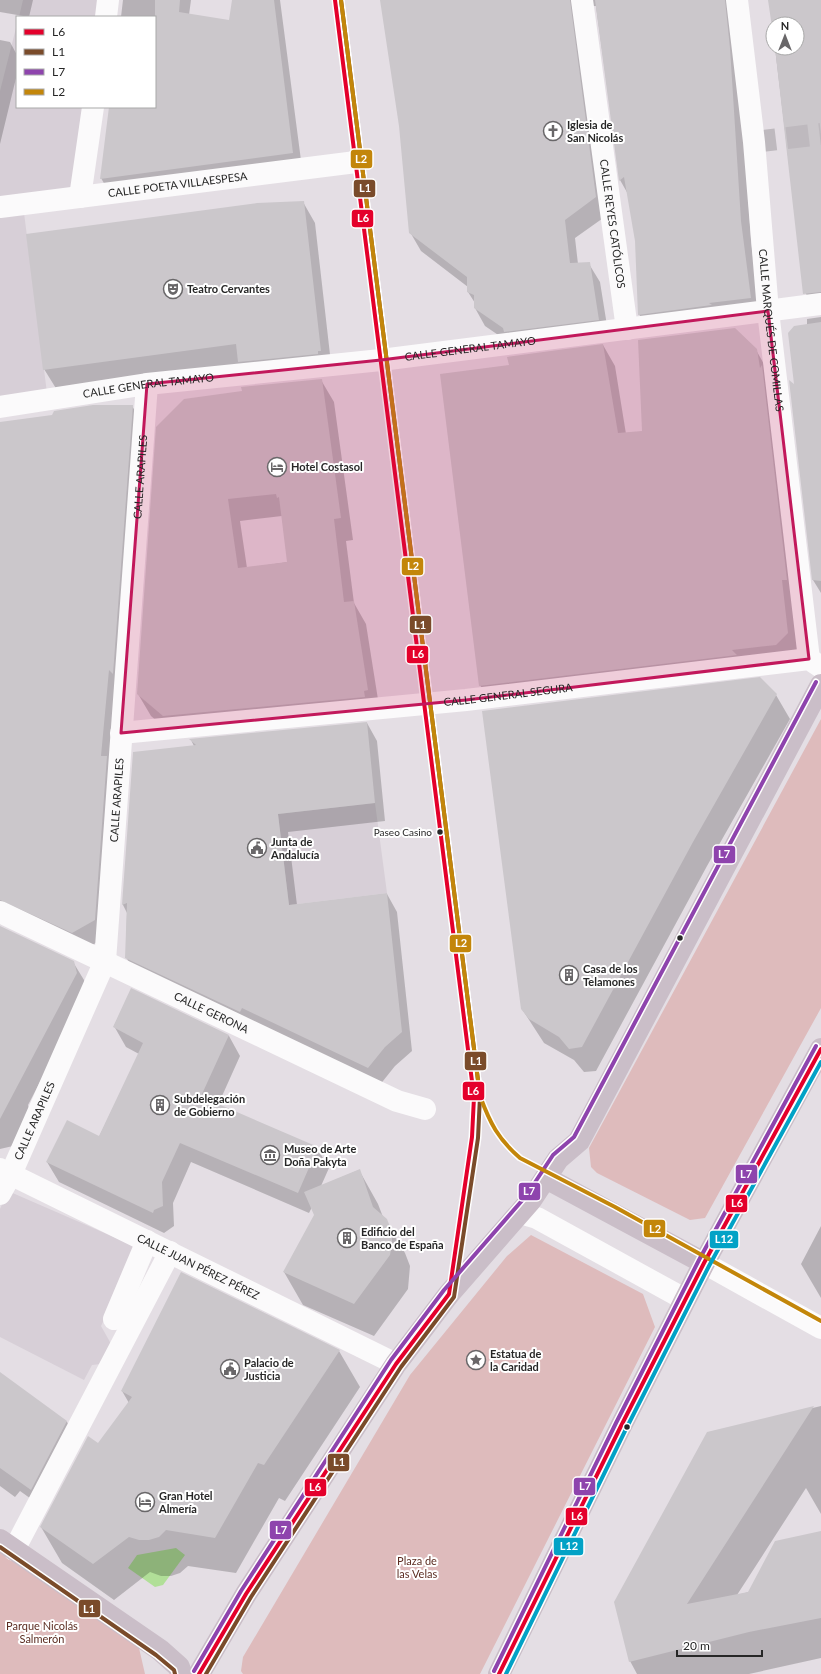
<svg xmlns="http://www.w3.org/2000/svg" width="821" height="1674" viewBox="0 0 821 1674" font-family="Lato,sans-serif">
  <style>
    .green { fill: #debbbc }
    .plaza { fill: #d7cfd7 }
    .water { fill: #b1df98 }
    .shadow { fill: #0003; fill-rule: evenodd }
    .building { fill: #cbc7cb; fill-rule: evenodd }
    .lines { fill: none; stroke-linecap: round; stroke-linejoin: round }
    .minor-tunnel { stroke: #beb9be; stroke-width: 22; stroke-dasharray: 22 11; stroke-linecap: butt }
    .minor { stroke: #fbfafb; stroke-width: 22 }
    .major { stroke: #cabec8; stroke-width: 22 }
    .bus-1-casing { stroke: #fff; stroke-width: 7 }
    .bus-2-casing { stroke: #fff; stroke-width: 7 }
    .bus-3-casing { stroke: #fff; stroke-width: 7 }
    .bus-4-casing { stroke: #fff; stroke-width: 7 }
    .bus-5-casing { stroke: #fff; stroke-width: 7 }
    .bus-1 { stroke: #e4002b; stroke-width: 4 }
    .bus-2 { stroke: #7a4b2a; stroke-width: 4 }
    .bus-3 { stroke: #8e44ad; stroke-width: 4 }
    .bus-4 { stroke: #c3860a; stroke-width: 4 }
    .bus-5 { stroke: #02a2c6; stroke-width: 4 }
    .marked { fill: #c2185b; fill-opacity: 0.2; stroke: #c2185b; stroke-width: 3; stroke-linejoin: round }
    .bus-dot { fill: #272727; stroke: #fff; stroke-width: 1.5 }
    .labels { text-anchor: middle; stroke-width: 4; stroke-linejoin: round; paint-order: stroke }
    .bus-label { font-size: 10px; fill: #272727; stroke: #fff; text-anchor: end }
    .poi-label { font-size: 11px; font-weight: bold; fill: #272727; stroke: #fff; text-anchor: start }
    .street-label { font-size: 11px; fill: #272727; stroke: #fff }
    .park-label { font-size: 11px; fill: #5b2c21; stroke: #fff }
    .line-badge { stroke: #fff; stroke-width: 1.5 }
    .badge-label { font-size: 11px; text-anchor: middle; font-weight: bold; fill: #fff }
  </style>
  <rect width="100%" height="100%" fill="#e4dee4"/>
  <path class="green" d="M 821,719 L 821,1008 L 705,1218 L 690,1220 L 597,1173 L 591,1167 L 589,1148 Z
    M 531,1235 L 643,1294 L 655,1327 L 480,1674 L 243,1674 L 241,1671 L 243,1657 L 410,1375 L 507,1256 Z
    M 0,1551 L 139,1648 L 145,1674 L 0,1674 Z"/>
  <path class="plaza" d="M 23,0 L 108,0 L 106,17 L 19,17 Z
    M 17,24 L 17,107 L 93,107 L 80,197 L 23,205 L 47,393 L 0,399 L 0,91 Z
    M 375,803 L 387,893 L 289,905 L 278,814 Z
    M 8,1191 L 139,1248 L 101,1326 L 115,1351 L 109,1363 L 92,1365 L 84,1380 L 0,1337 L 0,1209 Z"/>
  <path class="water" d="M 176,1548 L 185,1555 L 163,1585 L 155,1587 L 128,1568 L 137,1555 Z"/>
  <path class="shadow" d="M 0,0 L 33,0 L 29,17 L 0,12 Z
    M 123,0 L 191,0 L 189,15 L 230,21 L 233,0 L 280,0 L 302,168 L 110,194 L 101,178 L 110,107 L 155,107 L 155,17 L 121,17 Z
    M 381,0 L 736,0 L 751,240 L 760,316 L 649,333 L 639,314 L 636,241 L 628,194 L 620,180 L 596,6 L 591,6 L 606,216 L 575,238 L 578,264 L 589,264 L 600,282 L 609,338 L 513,345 L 485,326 L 475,308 L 475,303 L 468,292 L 468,287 L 421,251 L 410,232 L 400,126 Z
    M 769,0 L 821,0 L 821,308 L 814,309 L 804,290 L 775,48 L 797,48 L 797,24 L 773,24 L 773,26 Z
    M 0,40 L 10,42 L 17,55 L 17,74 L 0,144 Z
    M 303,202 L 315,223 L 332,372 L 57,390 L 44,369 Z
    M 821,317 L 821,593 L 813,580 L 795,387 L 807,325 L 807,319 Z
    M 603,345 L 615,366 L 626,434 L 643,432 L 756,350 L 768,371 L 799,653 L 492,706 L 480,685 L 510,366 Z
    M 321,380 L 334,402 L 353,540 L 346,541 L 354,603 L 366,624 L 380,712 L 176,738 L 151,716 L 138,694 L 157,428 ZM 282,516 L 288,562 L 247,568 L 240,521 Z
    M 132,406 L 143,424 L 105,938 L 83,950 L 0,924 L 0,423 Z
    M 776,695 L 790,719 L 707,866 L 596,1071 L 584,1072 L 574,1060 L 544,1043 L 522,1009 Z
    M 367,723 L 377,741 L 385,821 L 288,832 L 297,905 L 387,894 L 397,912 L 412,1051 L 395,1066 L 379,1086 L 137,976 L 126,957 L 127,913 L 123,905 L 134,753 L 194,746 L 191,740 Z
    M 0,927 L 73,962 L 84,980 L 87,992 L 28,1105 L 30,1112 L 13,1146 L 0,1149 Z
    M 132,990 L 229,1036 L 240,1056 L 218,1105 L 317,1148 L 329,1168 L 321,1186 L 359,1170 L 378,1204 L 383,1217 L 405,1253 L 410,1266 L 408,1289 L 374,1336 L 303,1305 L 284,1272 L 315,1215 L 312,1207 L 309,1213 L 191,1162 L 173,1203 L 174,1226 L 164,1233 L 59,1182 L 47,1162 L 99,1137 L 139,1054 L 126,1047 L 114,1026 Z
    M 821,1226 L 821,1298 L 801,1264 Z
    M 339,1351 L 360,1387 L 285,1501 L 279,1498 L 236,1573 L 188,1566 L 180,1573 L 171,1576 L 161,1576 L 150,1572 L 114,1600 L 62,1563 L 41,1527 L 129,1403 L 122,1391 Z
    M 0,1374 L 67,1422 L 76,1439 L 41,1506 L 20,1491 L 15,1497 L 0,1486 Z
    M 821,1406 L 821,1514 L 806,1488 L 737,1595 L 749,1592 L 821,1532 L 821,1658 L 749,1674 L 637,1674 L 630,1661 L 708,1433 Z"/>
  <path class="building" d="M 155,0 L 180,0 L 179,12 L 229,20 L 232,0 L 274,0 L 293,153 L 100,179 L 109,107 L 155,107 Z
    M 380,0 L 570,0 L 596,197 L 565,220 L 570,263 L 590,262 L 599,320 L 504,332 L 503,328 L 474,308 L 474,295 L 467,292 L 467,277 L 409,233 L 399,126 Z
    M 595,0 L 725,0 L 730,48 L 741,221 L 751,298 L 709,303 L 712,305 L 638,315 L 635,241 L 624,177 L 619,181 Z
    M 768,0 L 821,0 L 821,292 L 803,294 L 775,48 L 797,48 L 797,24 L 773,24 L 773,34 Z
    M 304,201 L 321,351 L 318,351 L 318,354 L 238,362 L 236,344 L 43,370 L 26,234 L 257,203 Z
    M 821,322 L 821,581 L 812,580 L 789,380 L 794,384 L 788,333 L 794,326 Z
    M 735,328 L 757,349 L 760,368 L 762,365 L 787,580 L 782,580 L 788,633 L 776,645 L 732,650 L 737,655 L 479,686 L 440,374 L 509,365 L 507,357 L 603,344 L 618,433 L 642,431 L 638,340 Z
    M 322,379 L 341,518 L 334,519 L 344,602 L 354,601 L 368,690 L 364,691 L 365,697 L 163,716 L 137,694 L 156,427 L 184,399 L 242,391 L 241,387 ZM 276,494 L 277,498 L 279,497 L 287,562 L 238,568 L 228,499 Z
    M 93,405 L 133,405 L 113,674 L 109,670 L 101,756 L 107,756 L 95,920 L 72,933 L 0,900 L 0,422 L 52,415 L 54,411 Z
    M 760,677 L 777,694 L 693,842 L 582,1047 L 569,1049 L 559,1037 L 529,1019 L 521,1009 L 482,711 Z
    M 367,722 L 375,803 L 278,814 L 289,905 L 387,893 L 402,1032 L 385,1047 L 368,1068 L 242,1008 L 240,1012 L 125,958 L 127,903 L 122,905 L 133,752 L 196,745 L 189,739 Z
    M 0,926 L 74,961 L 77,973 L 0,1119 Z
    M 131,988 L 229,1035 L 202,1094 L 210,1098 L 209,1100 L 318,1147 L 298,1193 L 180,1143 L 162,1182 L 163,1206 L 154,1210 L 153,1213 L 46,1162 L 67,1120 L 99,1136 L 143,1043 L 113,1027 Z
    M 360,1169 L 373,1207 L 387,1219 L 392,1232 L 392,1244 L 390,1255 L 354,1304 L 283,1272 L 314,1215 L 304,1192 Z
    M 181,1272 L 340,1350 L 264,1465 L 258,1463 L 215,1538 L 166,1530 L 159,1537 L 149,1540 L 139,1540 L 129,1537 L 93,1564 L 40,1527 L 88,1436 L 98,1443 L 132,1397 L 121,1391 Z
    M 0,1372 L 67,1421 L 31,1490 L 0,1468 Z
    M 814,1406 L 687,1604 L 748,1592 L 775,1541 L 821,1531 L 821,1618 L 749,1632 L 629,1662 L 614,1602 L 707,1432 Z"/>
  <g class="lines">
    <path class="minor-tunnel" d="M 754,142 L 821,134"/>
    <g class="minor">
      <path id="s1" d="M 582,0 L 627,329"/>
      <path id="s2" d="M 737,0 L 754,142 L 768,311 L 809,659"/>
      <path d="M 106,17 L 108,0"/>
      <path d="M 80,197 L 93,107"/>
      <path id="s3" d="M 0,207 L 356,162"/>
      <path id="s4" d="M 0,407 L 147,384 L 381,360 L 821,304"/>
      <path id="s5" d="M 121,733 L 466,700 L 809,659 L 821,667"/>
      <path id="s6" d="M 0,912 L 397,1101 L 425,1109"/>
      <path id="s7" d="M 0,1169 L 396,1364"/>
      <path id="s8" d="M 0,1194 L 11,1174 L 105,961 L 147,384"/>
      <path d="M 520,1213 L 537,1218 L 677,1295 L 683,1303"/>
      <path d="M 704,1263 L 821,1328"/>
      <path d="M 114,1319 L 147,1241"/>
      <path d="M 14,1550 L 170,1252"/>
    </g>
    <path class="major" d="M 546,1178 L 704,1263
      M 0,1540 L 160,1650 L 179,1667 L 181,1674
      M 199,1674 L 246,1594 L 396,1364 L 449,1294 L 531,1200 L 558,1159 L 579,1141 L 821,685
      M 499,1674 L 621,1426 L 704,1263 L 821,1049"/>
    <g class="bus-1-casing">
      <path id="bus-1" d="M 199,1674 L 246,1594 L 396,1364 L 449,1294 L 472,1137 L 474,1097 L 335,0
        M 499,1674 L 621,1426 L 704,1263 L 821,1049"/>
    </g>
    <g class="bus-2-casing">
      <path id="bus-2" d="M 0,1547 L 156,1655 L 174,1670 L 175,1674
        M 206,1674 L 251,1597 L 401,1367 L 454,1297 L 478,1138 L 480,1096 L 341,0"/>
    </g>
    <g class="bus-3-casing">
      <path id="bus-3" d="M 194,1671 L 241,1591 L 391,1360 L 444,1290 L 526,1196 L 553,1155 L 574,1137 L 816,682
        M 494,1671 L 616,1423 L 699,1260 L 816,1046"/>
    </g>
    <g class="bus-4-casing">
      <path id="bus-4" d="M 341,0 L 480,1096 C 490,1123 498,1139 520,1158 L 615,1207 L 821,1321"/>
    </g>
    <g class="bus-5-casing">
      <path id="bus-5" d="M 506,1674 L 626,1429 L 709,1266 L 821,1062"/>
    </g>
    <use href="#bus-1" class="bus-1"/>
    <use href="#bus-2" class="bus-2"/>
    <use href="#bus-3" class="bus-3"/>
    <use href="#bus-4" class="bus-4"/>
    <use href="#bus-5" class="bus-5"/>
  </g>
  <path class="marked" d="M 768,311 L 809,659 L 466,700 L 121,733 L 147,384 L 381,360 Z"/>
  <defs>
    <g id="church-ring" transform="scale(1)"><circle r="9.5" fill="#fff" stroke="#696769" stroke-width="1.5"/><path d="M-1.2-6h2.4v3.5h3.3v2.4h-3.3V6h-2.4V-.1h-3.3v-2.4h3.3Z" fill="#696769"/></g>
    <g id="theatre-ring" transform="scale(1)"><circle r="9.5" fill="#fff" stroke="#696769" stroke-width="1.5"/><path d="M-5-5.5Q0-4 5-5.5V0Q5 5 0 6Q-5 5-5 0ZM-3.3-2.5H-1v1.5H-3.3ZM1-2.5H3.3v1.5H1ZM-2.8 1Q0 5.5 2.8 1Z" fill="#696769"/></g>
    <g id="hotel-ring" transform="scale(1)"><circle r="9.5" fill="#fff" stroke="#696769" stroke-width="1.5"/><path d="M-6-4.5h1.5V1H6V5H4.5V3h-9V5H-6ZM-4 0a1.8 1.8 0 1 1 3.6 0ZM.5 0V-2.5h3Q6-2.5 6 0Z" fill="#696769"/></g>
    <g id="civic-ring" transform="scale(1)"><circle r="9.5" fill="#fff" stroke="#696769" stroke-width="1.5"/><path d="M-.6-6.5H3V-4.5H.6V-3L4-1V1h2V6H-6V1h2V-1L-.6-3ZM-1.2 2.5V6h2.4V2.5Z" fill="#696769"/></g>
    <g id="building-ring" transform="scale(1)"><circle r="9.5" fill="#fff" stroke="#696769" stroke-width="1.5"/><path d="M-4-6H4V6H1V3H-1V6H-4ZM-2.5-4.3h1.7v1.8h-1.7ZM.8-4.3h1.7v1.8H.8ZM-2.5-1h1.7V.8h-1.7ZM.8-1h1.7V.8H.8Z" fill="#696769"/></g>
    <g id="museum-ring" transform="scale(1)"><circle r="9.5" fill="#fff" stroke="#696769" stroke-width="1.5"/><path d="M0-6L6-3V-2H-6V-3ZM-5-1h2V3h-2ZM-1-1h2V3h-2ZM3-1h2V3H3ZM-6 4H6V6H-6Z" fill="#696769"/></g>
    <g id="sight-ring" transform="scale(1)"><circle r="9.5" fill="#fff" stroke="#696769" stroke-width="1.5"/><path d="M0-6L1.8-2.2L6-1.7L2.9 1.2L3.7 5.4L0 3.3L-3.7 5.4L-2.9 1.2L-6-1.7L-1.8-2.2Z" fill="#696769"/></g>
  </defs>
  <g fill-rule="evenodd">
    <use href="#church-ring" x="553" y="131"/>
    <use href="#theatre-ring" x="173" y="289"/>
    <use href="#hotel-ring" x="277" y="467"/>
    <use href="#civic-ring" x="257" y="848"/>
    <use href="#building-ring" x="569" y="975"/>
    <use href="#building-ring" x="160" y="1105"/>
    <use href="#museum-ring" x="270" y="1155"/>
    <use href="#building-ring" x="347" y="1238"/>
    <use href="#sight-ring" x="476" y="1360"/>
    <use href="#civic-ring" x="230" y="1369"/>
    <use href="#hotel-ring" x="145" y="1502"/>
  </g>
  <g class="bus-dot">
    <circle cx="440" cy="832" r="3.5"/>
    <circle cx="680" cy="938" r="3.5"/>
    <circle cx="627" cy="1427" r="3.5"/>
  </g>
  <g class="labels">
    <g class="bus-label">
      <text x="432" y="836">Paseo Casino</text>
    </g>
    <g class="poi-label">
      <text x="567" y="129">Iglesia de<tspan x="567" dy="13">San Nicolás</tspan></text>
      <text x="187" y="293">Teatro Cervantes</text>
      <text x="291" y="471">Hotel Costasol</text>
      <text x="271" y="846">Junta de<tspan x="271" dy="13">Andalucía</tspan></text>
      <text x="583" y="973">Casa de los<tspan x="583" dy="13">Telamones</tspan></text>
      <text x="174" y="1103">Subdelegación<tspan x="174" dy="13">de Gobierno</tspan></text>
      <text x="284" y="1153">Museo de Arte<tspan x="284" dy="13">Doña Pakyta</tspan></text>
      <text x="361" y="1236">Edificio del<tspan x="361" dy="13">Banco de España</tspan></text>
      <text x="490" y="1358">Estatua de<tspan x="490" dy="13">la Caridad</tspan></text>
      <text x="244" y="1367">Palacio de<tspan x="244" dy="13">Justicia</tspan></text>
      <text x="159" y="1500">Gran Hotel<tspan x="159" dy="13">Almería</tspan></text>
    </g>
    <g class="street-label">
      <text dy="4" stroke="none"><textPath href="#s3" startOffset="179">CALLE POETA VILLAESPESA</textPath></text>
      <text dy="4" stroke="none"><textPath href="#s1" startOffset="226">CALLE REYES CATÓLICOS</textPath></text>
      <text dy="4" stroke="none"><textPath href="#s2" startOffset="332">CALLE MARQUÉS DE COMILLAS</textPath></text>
      <text dy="4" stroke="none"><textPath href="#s4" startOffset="474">CALLE GENERAL TAMAYO</textPath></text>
      <text dy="4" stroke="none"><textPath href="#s4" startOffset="150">CALLE GENERAL TAMAYO</textPath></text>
      <text dy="4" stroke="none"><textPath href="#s8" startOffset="741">CALLE ARAPILES</textPath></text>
      <text dy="4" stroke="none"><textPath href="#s5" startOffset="389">CALLE GENERAL SEGURA</textPath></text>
      <text dy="4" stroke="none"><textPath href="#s8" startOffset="417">CALLE ARAPILES</textPath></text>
      <text dy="4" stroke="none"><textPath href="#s6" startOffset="234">CALLE GERONA</textPath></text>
      <text dy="4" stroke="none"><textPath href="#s8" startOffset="81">CALLE ARAPILES</textPath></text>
      <text dy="4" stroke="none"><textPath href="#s7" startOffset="221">CALLE JUAN PÉREZ PÉREZ</textPath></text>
    </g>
    <g class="park-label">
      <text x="417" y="1565">Plaza de<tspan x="417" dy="13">las Velas</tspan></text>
      <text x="42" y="1630">Parque Nicolás<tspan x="42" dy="13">Salmerón</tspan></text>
    </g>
  </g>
  <g class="line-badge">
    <rect x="350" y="149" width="23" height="20" rx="4" fill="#c3860a"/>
    <rect x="353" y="179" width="23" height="19" rx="4" fill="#7a4b2a"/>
    <rect x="351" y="209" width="23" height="19" rx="4" fill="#e4002b"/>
    <rect x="401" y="557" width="23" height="19" rx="4" fill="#c3860a"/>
    <rect x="409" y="615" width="23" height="19" rx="4" fill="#7a4b2a"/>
    <rect x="406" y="645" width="23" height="19" rx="4" fill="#e4002b"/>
    <rect x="713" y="845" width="23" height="19" rx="4" fill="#8e44ad"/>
    <rect x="449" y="934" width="23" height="19" rx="4" fill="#c3860a"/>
    <rect x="464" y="1051" width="23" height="20" rx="4" fill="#7a4b2a"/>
    <rect x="462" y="1081" width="23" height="20" rx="4" fill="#e4002b"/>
    <rect x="735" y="1164" width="23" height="20" rx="4" fill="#8e44ad"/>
    <rect x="518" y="1182" width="23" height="19" rx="4" fill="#8e44ad"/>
    <rect x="725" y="1194" width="23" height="19" rx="4" fill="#e4002b"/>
    <rect x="643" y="1219" width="23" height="19" rx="4" fill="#c3860a"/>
    <rect x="709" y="1230" width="30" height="19" rx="4" fill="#02a2c6"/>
    <rect x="327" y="1453" width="23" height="19" rx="4" fill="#7a4b2a"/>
    <rect x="573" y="1477" width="23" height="19" rx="4" fill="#8e44ad"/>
    <rect x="304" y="1478" width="23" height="19" rx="4" fill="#e4002b"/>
    <rect x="565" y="1507" width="23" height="19" rx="4" fill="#e4002b"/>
    <rect x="269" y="1520" width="23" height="20" rx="4" fill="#8e44ad"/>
    <rect x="553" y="1537" width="31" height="19" rx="4" fill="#02a2c6"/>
    <rect x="78" y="1599" width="23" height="19" rx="4" fill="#7a4b2a"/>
  </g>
  <g class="badge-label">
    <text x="361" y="163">L2</text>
    <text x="365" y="192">L1</text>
    <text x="363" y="222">L6</text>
    <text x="413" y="570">L2</text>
    <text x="420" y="629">L1</text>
    <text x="418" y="658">L6</text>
    <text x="724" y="858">L7</text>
    <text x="461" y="947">L2</text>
    <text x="476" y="1065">L1</text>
    <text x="473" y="1095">L6</text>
    <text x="746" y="1178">L7</text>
    <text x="529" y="1195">L7</text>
    <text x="737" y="1207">L6</text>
    <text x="655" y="1233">L2</text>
    <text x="724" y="1243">L12</text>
    <text x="339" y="1466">L1</text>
    <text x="585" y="1490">L7</text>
    <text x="315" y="1491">L6</text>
    <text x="577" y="1520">L6</text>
    <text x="281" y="1534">L7</text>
    <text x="569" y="1550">L12</text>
    <text x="89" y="1613">L1</text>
  </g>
  <rect x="16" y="16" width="140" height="92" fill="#ffffff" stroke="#a9a9a9"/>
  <rect x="24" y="29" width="20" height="6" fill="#e4002b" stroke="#a9a9a9"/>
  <text x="52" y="36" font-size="12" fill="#272727">L6</text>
  <rect x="24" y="49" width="20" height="6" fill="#7a4b2a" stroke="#a9a9a9"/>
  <text x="52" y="56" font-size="12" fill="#272727">L1</text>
  <rect x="24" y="69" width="20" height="6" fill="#8e44ad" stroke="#a9a9a9"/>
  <text x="52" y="76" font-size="12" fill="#272727">L7</text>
  <rect x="24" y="89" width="20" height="6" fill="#c3860a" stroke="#a9a9a9"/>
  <text x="52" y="96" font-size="12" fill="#272727">L2</text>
  <g transform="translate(785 36)"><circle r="19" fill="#ffffff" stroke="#a9a9a9"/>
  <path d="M0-3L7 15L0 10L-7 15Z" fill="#696769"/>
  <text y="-6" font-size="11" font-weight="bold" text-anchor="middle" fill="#272727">N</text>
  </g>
  <path d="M677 1650v6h85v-6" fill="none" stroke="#272727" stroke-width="2"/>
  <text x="683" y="1650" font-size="12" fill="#272727" stroke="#ffffff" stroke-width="3" paint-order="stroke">20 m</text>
</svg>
